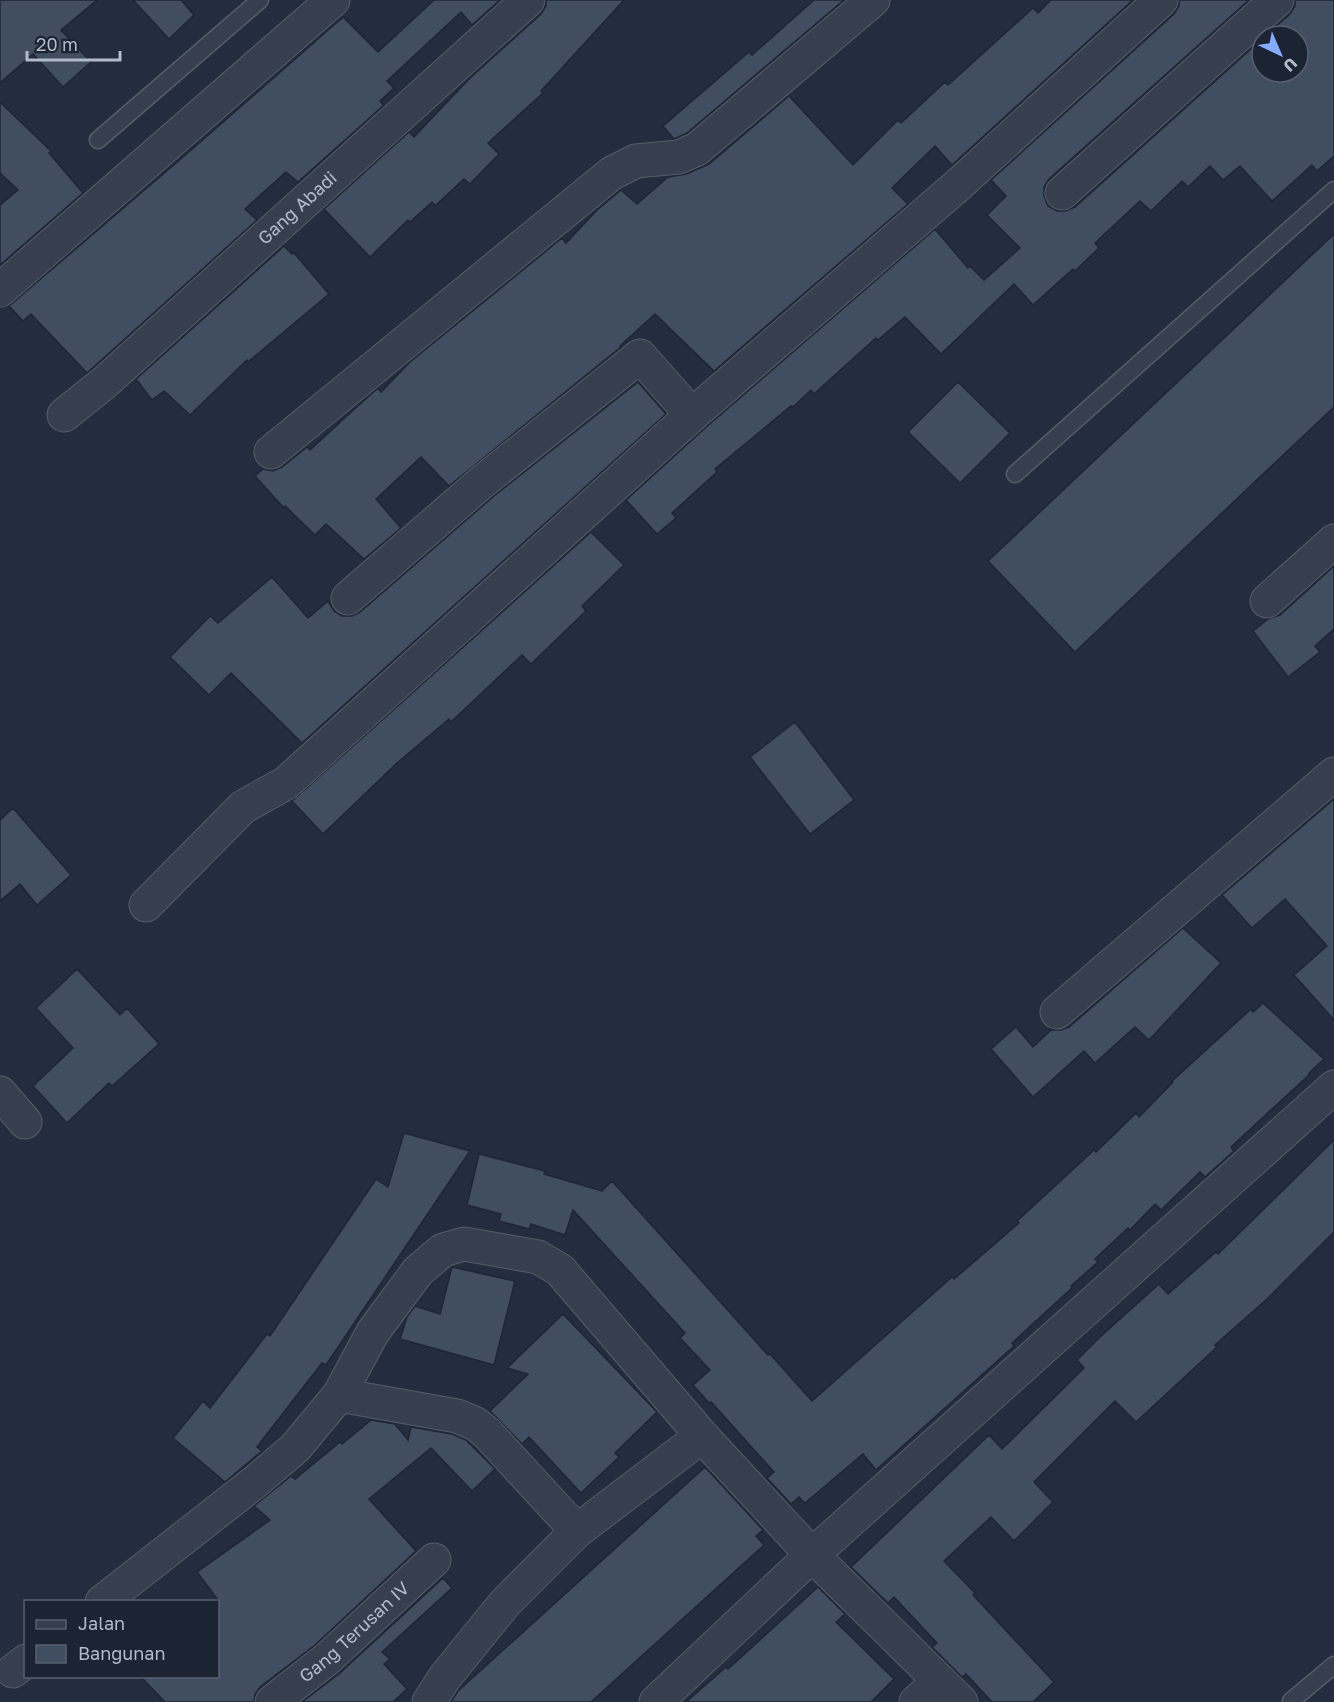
<svg xmlns="http://www.w3.org/2000/svg" width="1334" height="1702" viewBox="0 0 1334 1702" font-family="'Golos Text',sans-serif">
  <style>
    .building { fill: #414d61; stroke: #1e2635; stroke-width: 1.5 }
    .lines { fill: none; stroke-linecap: round; stroke-linejoin: round }
    .service-casing { stroke: #555d6c; stroke-width: 19 }
    .minor-casing { stroke: #555d6c; stroke-width: 35 }
    .service { stroke: #373f4e; stroke-width: 16 }
    .minor { stroke: #373f4e; stroke-width: 33 }
    .labels { text-anchor: middle; stroke-width: 6; stroke-linejoin: round; paint-order: stroke }
    .street-label { font-size: 18px; fill: #b3baca; stroke: #1c2433 }
  </style>
  <rect width="100%" height="100%" fill="#232d3f"/>
  <path class="building" d="M 0,0 L 97,0 L 61,30 L 91,62 L 63,87 L 33,54 L 0,83 Z
    M 133,0 L 181,0 L 194,15 L 169,39 Z
    M 434,0 L 500,0 L 472,25 L 461,12 L 387,81 L 394,88 L 380,101 L 384,105 L 298,182 L 286,172 L 245,209 L 257,220 L 87,373 L 31,314 L 23,321 L 9,306 L 190,151 L 343,17 L 378,52 Z
    M 546,0 L 624,0 L 541,91 L 543,93 L 488,143 L 499,154 L 470,184 L 464,179 L 435,206 L 432,202 L 410,222 L 408,220 L 370,257 L 324,209 L 409,132 L 414,137 L 470,78 L 541,14 L 546,6 Z
    M 814,0 L 844,0 L 687,133 L 674,139 L 663,126 L 749,52 L 752,55 Z
    M 1051,0 L 1133,0 L 952,165 L 935,146 L 892,188 L 908,204 L 714,371 L 655,314 L 620,346 L 621,347 L 449,486 L 421,457 L 376,499 L 401,528 L 364,559 L 326,524 L 315,535 L 285,506 L 283,507 L 255,476 L 263,469 L 273,471 L 282,467 L 307,447 L 310,450 L 360,404 L 378,388 L 381,392 L 410,362 L 562,238 L 566,243 L 597,210 L 621,190 L 637,204 L 668,177 L 686,174 L 709,164 L 789,96 L 853,165 L 898,120 L 901,123 L 945,82 L 948,85 L 1033,8 L 1038,13 Z
    M 1179,0 L 1249,0 L 1049,179 L 1044,187 L 1044,196 L 1048,206 L 1057,211 L 1065,211 L 1075,207 L 1262,39 L 1262,72 L 1298,72 L 1298,36 L 1265,36 L 1290,14 L 1295,6 L 1295,0 L 1334,0 L 1334,156 L 1317,171 L 1312,165 L 1272,201 L 1240,166 L 1223,180 L 1210,166 L 1188,187 L 1182,181 L 1151,211 L 1140,201 L 1095,243 L 1099,248 L 1075,271 L 1073,269 L 1033,305 L 1014,284 L 941,354 L 905,317 L 878,340 L 876,338 L 857,355 L 814,394 L 811,390 L 793,407 L 791,406 L 715,469 L 717,472 L 672,513 L 676,518 L 657,534 L 626,500 L 704,429 L 935,229 L 968,268 L 970,266 L 984,280 L 1020,248 L 987,215 L 1006,196 L 991,180 L 1174,14 L 1179,6 Z
    M 0,102 L 51,151 L 49,153 L 83,193 L 0,265 L 0,205 L 18,190 L 0,173 Z
    M 1334,234 L 1334,407 L 1075,652 L 988,561 Z
    M 284,246 L 292,254 L 294,253 L 329,294 L 248,362 L 247,360 L 190,415 L 164,391 L 152,400 L 136,379 Z
    M 638,382 L 666,414 L 302,743 L 231,673 L 209,695 L 170,657 L 210,616 L 218,623 L 272,577 L 308,618 L 328,601 L 334,611 L 342,616 L 352,616 L 360,612 L 494,496 Z
    M 958,382 L 1010,433 L 960,483 L 908,432 Z
    M 591,532 L 624,565 L 582,606 L 586,611 L 531,664 L 522,655 L 451,722 L 449,719 L 397,763 L 323,834 L 292,801 Z
    M 1334,566 L 1334,629 L 1315,646 L 1320,652 L 1288,677 L 1253,631 L 1268,619 L 1280,615 Z
    M 795,722 L 854,800 L 810,834 L 750,757 Z
    M 1334,799 L 1334,1020 L 1294,975 L 1327,946 L 1285,899 L 1252,928 L 1222,895 Z
    M 13,808 L 71,875 L 37,905 L 20,884 L 0,901 L 0,820 Z
    M 1183,928 L 1221,963 L 1149,1040 L 1135,1027 L 1095,1063 L 1084,1051 L 1033,1097 L 991,1049 L 1016,1027 L 1033,1047 L 1051,1030 L 1061,1030 L 1069,1027 Z
    M 77,969 L 120,1015 L 127,1008 L 159,1044 L 112,1086 L 109,1083 L 67,1123 L 33,1086 L 73,1048 L 36,1008 Z
    M 1263,1003 L 1324,1059 L 1309,1073 L 1310,1074 L 1231,1147 L 1234,1151 L 1205,1177 L 1200,1172 L 1161,1210 L 1155,1204 L 1130,1230 L 1128,1228 L 1095,1259 L 1098,1262 L 1071,1286 L 1072,1288 L 1012,1343 L 1014,1346 L 876,1470 L 863,1454 L 805,1503 L 799,1497 L 791,1504 L 767,1478 L 774,1472 L 711,1402 L 709,1403 L 693,1385 L 710,1370 L 680,1338 L 685,1333 L 573,1210 L 565,1235 L 531,1224 L 529,1229 L 499,1221 L 501,1214 L 467,1205 L 479,1154 L 545,1171 L 544,1174 L 602,1191 L 612,1181 L 768,1355 L 770,1354 L 812,1401 L 952,1277 L 954,1279 L 1019,1223 L 1017,1221 L 1094,1150 L 1096,1152 L 1136,1113 L 1139,1117 L 1173,1082 L 1172,1081 L 1251,1009 L 1253,1012 Z
    M 404,1133 L 470,1151 L 326,1365 L 322,1363 L 257,1447 L 262,1451 L 225,1482 L 173,1438 L 203,1401 L 210,1408 L 267,1334 L 270,1336 L 376,1179 L 388,1187 Z
    M 1334,1140 L 1334,1232 L 1267,1299 L 1215,1345 L 1217,1347 L 1136,1422 L 1115,1401 L 1034,1482 L 1053,1502 L 1014,1541 L 991,1517 L 944,1561 L 975,1593 L 973,1595 L 1054,1682 L 1033,1702 L 992,1702 L 966,1674 L 962,1677 L 932,1647 L 937,1643 L 894,1597 L 888,1603 L 851,1567 L 989,1435 L 1002,1449 L 1084,1368 L 1077,1360 L 1100,1337 L 1159,1284 L 1168,1294 L 1216,1252 L 1218,1254 Z
    M 452,1267 L 515,1281 L 494,1365 L 400,1339 L 407,1317 L 415,1306 L 440,1314 Z
    M 563,1314 L 657,1412 L 615,1453 L 619,1457 L 581,1493 L 529,1437 L 522,1444 L 490,1411 L 528,1374 L 507,1368 Z
    M 371,1420 L 395,1424 L 408,1440 L 411,1427 L 452,1434 L 466,1440 L 495,1469 L 472,1491 L 431,1448 L 369,1499 L 416,1551 L 315,1645 L 260,1687 L 255,1694 L 254,1702 L 165,1702 L 141,1677 L 218,1677 L 218,1600 L 197,1572 L 270,1520 L 254,1506 L 291,1476 L 295,1479 L 340,1442 L 342,1444 Z
    M 705,1467 L 763,1530 L 756,1536 L 764,1545 L 591,1702 L 451,1702 L 458,1691 Z
    M 443,1578 L 452,1588 L 382,1652 L 390,1659 L 384,1664 L 407,1689 L 393,1702 L 302,1702 L 340,1673 Z
    M 818,1587 L 845,1614 L 836,1622 L 894,1679 L 871,1702 L 686,1702 L 726,1667 L 728,1669 Z"/>
  <g class="lines">
    <g class="service-casing">
      <path id="service" d="M 98,140 L 260,0
        M 1015,474 L 1334,190
        M 1291,1701 L 1334,1665"/>
    </g>
    <g class="minor-casing">
      <g id="minor">
        <path d="M 1062,193 L 1277,0"/>
        <path d="M 0,290 L 333,0"/>
        <path id="s1" d="M 64,415 L 104,383 L 528,0"/>
        <path d="M 271,452 L 612,173 L 636,161 L 679,157 L 697,149 L 873,0"/>
        <path d="M 348,598 L 482,482 L 640,356 L 692,415"/>
        <path d="M 1267,601 L 1334,541"/>
        <path d="M 146,905 L 243,807 L 286,783 L 692,415 L 957,186 L 1161,0"/>
        <path d="M 1057,1012 L 1334,774"/>
        <path d="M 0,1093 L 25,1122"/>
        <path d="M 339,1395 L 373,1332 L 418,1271 L 443,1250 L 464,1244 L 538,1257 L 560,1270 L 702,1436"/>
        <path d="M 102,1602 L 255,1482 L 295,1448 L 339,1395 L 457,1416 L 476,1424 L 487,1433 L 577,1531"/>
        <path d="M 13,1671 L 26,1661"/>
        <path id="s2" d="M 272,1702 L 327,1659 L 434,1560"/>
        <path d="M 429,1702 L 445,1677 L 505,1603 L 577,1531 L 702,1436 L 812,1555 L 961,1702"/>
        <path d="M 656,1702 L 812,1555 L 1334,1087"/>
        <path d="M 916,1702 L 939,1682"/>
      </g>
    </g>
    <use href="#service" class="service"/>
    <use href="#minor" class="minor"/>
  </g>
  <g class="labels">
    <g class="street-label">
      <text dy="6" stroke="none"><textPath href="#s1" startOffset="312">Gang Abadi</textPath></text>
      <text dy="6" stroke="none"><textPath href="#s2" startOffset="108">Gang Terusan IV</textPath></text>
    </g>
  </g>
  <rect x="24" y="1600" width="195" height="78" fill="#1c2433" stroke="#58606f" stroke-width="1.5"/>
  <rect x="36" y="1620" width="30" height="9" fill="#373f4e" stroke="#58606f" stroke-width="1.5"/>
  <text x="78" y="1630" font-size="18" fill="#b3baca">Jalan</text>
  <rect x="36" y="1645" width="30" height="18" fill="#414d61" stroke="#58606f" stroke-width="1.5"/>
  <text x="78" y="1660" font-size="18" fill="#b3baca">Bangunan</text>
  <g transform="translate(1280 54) rotate(136)"><circle r="28" fill="#1c2433" stroke="#58606f" stroke-width="1.5"/>
  <path d="M0-4.5L10 22L0 15L-10 22Z" fill="#84aefd"/>
  <text y="-9" font-size="16" font-weight="bold" text-anchor="middle" fill="#b3baca">U</text>
  </g>
  <path d="M27 51v9h93v-9" fill="none" stroke="#b3baca" stroke-width="3"/>
  <text x="36" y="51" font-size="18" fill="#b3baca" stroke="#1c2433" stroke-width="4.5" paint-order="stroke">20 m</text>
</svg>
